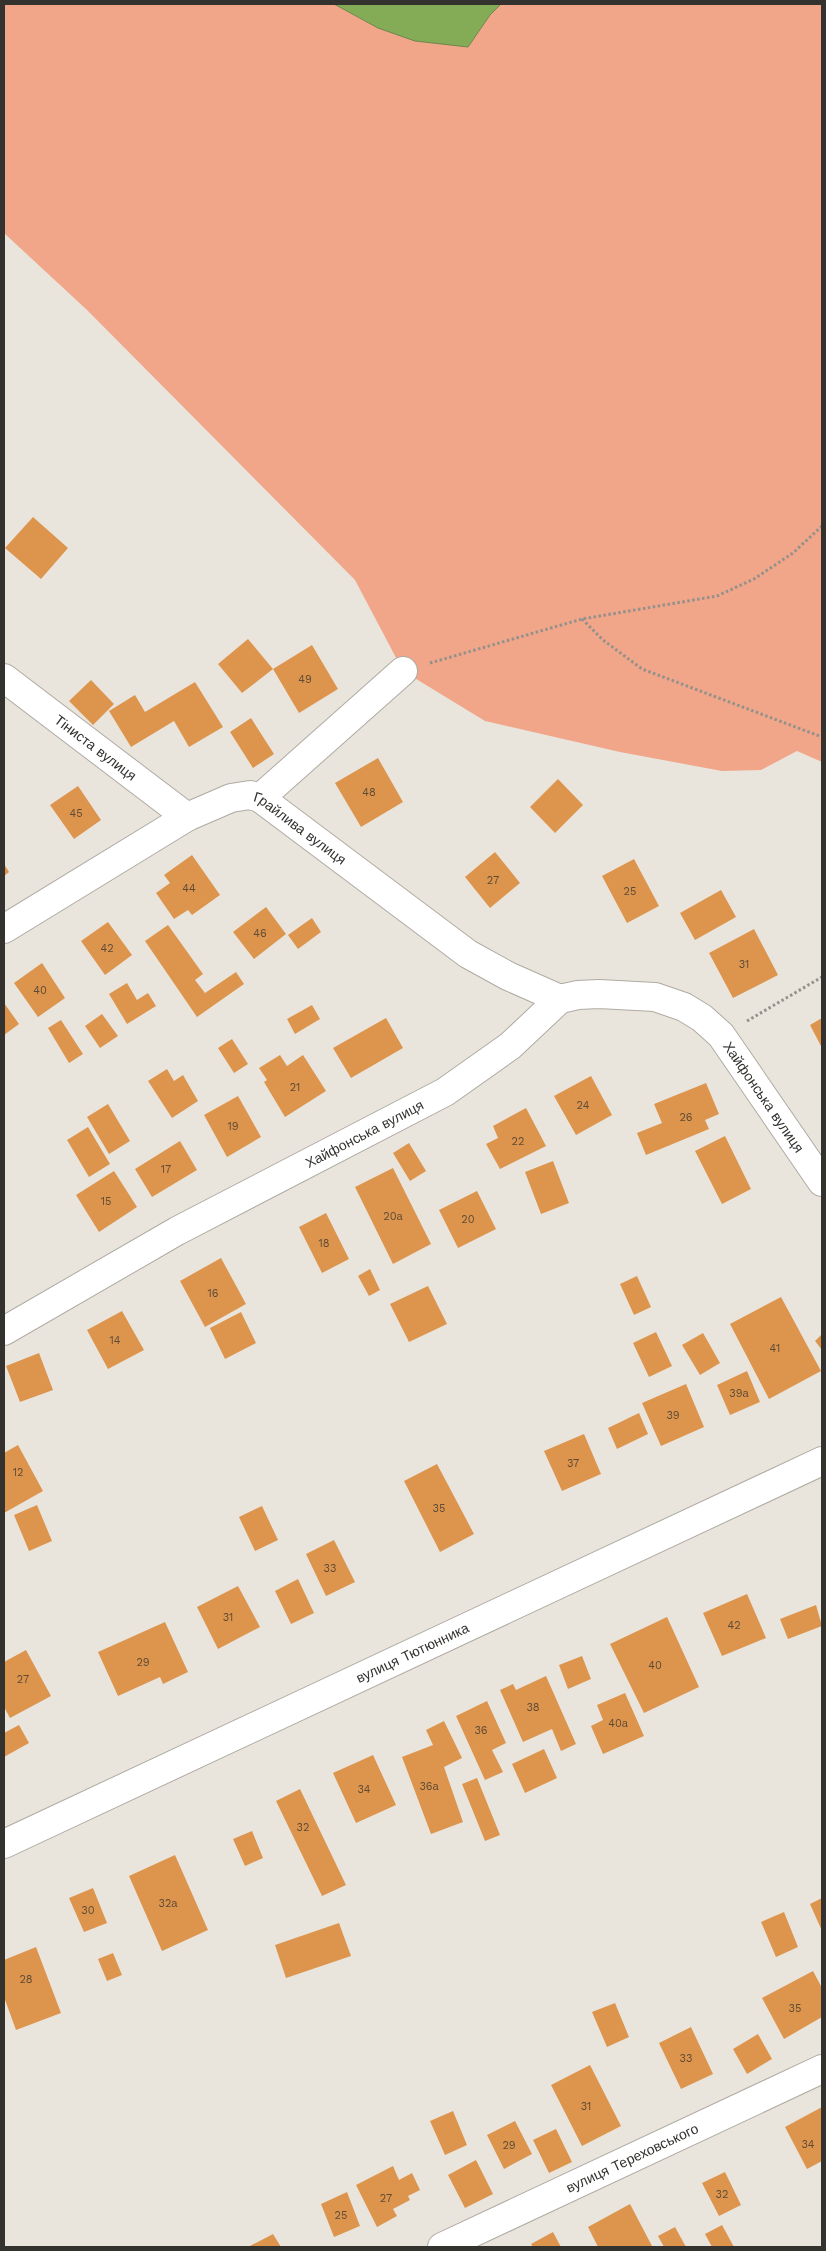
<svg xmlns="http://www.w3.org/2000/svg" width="826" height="2251" viewBox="0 0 826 2251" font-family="'Work Sans',sans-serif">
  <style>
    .green { fill: #f1a68a }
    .water { fill: #84ac56; stroke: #6c874a }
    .building { fill: #dd954d }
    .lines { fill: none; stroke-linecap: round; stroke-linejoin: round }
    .minor-casing { stroke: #afaba3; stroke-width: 30 }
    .path { stroke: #94918b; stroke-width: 3; stroke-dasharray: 2.5 2.5; stroke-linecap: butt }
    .minor { stroke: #fff; stroke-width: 28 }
    .labels { text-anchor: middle; stroke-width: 5; stroke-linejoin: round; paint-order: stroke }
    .number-label { font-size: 11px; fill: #5e4b36 }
    .street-label { font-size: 14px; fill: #34322f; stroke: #f6f2ea }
  </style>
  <rect width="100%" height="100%" fill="#e9e5dd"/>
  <path class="green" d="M 4,4 L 334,4 L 378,28 L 468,47 L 490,15 L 501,4 L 822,4 L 822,762 L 797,751 L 761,770 L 722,771 L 620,752 L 485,721 L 403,671 L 355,580 L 87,310 L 4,233 Z"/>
  <path class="water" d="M 334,4 L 501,4 L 490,15 L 468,47 L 415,41 L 378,28 Z"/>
  <path class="building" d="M 33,517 L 68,548 L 41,579 L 5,548 Z
    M 248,639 L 273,669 L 242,693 L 218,664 Z
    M 312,645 L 338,689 L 299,713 L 273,669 Z
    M 91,680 L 114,704 L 93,725 L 69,701 Z
    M 195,682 L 223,727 L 189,747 L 174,721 L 131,747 L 109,711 L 135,695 L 145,712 Z
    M 251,718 L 274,754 L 253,768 L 230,732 Z
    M 378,758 L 403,802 L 361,827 L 335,783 Z
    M 558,779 L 583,805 L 555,833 L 530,807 Z
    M 78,786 L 101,820 L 74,839 L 50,805 Z
    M 495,852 L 520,883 L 490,908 L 465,877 Z
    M 192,855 L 220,895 L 192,915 L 188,910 L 174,919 L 156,893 L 170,883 L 164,875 Z
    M 634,859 L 659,906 L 627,923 L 602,876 Z
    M 4,864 L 9,872 L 4,876 Z
    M 721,890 L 736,917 L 695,940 L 680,913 Z
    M 266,907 L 286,934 L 254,959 L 233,932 Z
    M 312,918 L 321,932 L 298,949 L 288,935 Z
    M 108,922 L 132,955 L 105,975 L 81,941 Z
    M 168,925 L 203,974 L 195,980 L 205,993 L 236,972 L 244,984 L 197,1017 L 145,941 Z
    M 754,929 L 778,975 L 733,998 L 709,953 Z
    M 42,963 L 65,998 L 38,1017 L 14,983 Z
    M 127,983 L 137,1000 L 148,993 L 156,1006 L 127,1024 L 109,994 Z
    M 4,1003 L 19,1024 L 4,1035 Z
    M 312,1005 L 320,1019 L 295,1034 L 287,1019 Z
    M 102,1014 L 118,1036 L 100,1048 L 85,1026 Z
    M 386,1018 L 403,1048 L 351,1078 L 333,1048 Z
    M 822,1018 L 822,1048 L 810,1025 Z
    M 61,1020 L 83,1054 L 69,1063 L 48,1028 Z
    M 232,1039 L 248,1064 L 234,1073 L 218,1048 Z
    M 280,1055 L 287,1066 L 303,1055 L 326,1091 L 285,1117 L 264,1082 L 267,1080 L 259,1068 Z
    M 167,1069 L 174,1081 L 183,1075 L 198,1101 L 172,1118 L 148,1081 Z
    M 591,1076 L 612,1115 L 576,1135 L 554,1096 Z
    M 706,1083 L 719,1114 L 705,1120 L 709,1129 L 646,1155 L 637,1133 L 662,1123 L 654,1104 Z
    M 238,1096 L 261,1137 L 227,1157 L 204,1115 Z
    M 108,1104 L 130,1141 L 109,1154 L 87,1117 Z
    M 526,1108 L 546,1146 L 500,1169 L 486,1144 L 498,1138 L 493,1126 Z
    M 88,1127 L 110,1164 L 89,1177 L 67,1140 Z
    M 725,1136 L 751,1189 L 722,1204 L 695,1151 Z
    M 180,1141 L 197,1170 L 152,1197 L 135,1169 Z
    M 409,1143 L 426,1171 L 410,1181 L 393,1153 Z
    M 553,1161 L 569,1203 L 541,1214 L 525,1172 Z
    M 393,1168 L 431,1244 L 393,1264 L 355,1187 Z
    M 114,1171 L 137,1207 L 99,1232 L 76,1195 Z
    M 477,1191 L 496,1229 L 458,1248 L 439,1210 Z
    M 326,1213 L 349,1259 L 322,1273 L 299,1227 Z
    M 221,1258 L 246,1304 L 205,1327 L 180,1281 Z
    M 370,1269 L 380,1290 L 369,1296 L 358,1276 Z
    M 637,1276 L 651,1307 L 634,1315 L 620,1284 Z
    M 428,1286 L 447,1324 L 409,1342 L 390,1304 Z
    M 781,1297 L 821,1371 L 769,1399 L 730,1324 Z
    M 122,1311 L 144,1350 L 108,1369 L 87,1330 Z
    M 241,1312 L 256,1343 L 225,1359 L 210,1328 Z
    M 656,1332 L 672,1366 L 649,1377 L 633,1343 Z
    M 703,1333 L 720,1363 L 700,1375 L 682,1345 Z
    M 822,1334 L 822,1350 L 815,1341 Z
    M 39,1353 L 53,1390 L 20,1402 L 6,1366 Z
    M 747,1371 L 760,1402 L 730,1415 L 717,1385 Z
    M 686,1384 L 704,1427 L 661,1446 L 642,1403 Z
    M 639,1413 L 648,1434 L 617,1449 L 608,1428 Z
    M 584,1434 L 601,1474 L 562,1491 L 544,1451 Z
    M 18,1445 L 43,1491 L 4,1513 L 4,1453 Z
    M 437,1464 L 474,1534 L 440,1552 L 404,1481 Z
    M 37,1505 L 52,1541 L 29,1551 L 14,1515 Z
    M 262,1506 L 278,1540 L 255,1551 L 239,1517 Z
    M 334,1540 L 355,1582 L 326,1596 L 306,1554 Z
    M 298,1579 L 314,1613 L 291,1624 L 275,1591 Z
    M 238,1586 L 260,1627 L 218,1649 L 197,1607 Z
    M 747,1594 L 766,1638 L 722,1656 L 703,1613 Z
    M 816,1605 L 822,1626 L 788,1639 L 780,1619 Z
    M 667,1617 L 699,1687 L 644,1713 L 610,1644 Z
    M 165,1622 L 188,1672 L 163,1684 L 160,1677 L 118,1696 L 98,1652 Z
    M 26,1650 L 51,1696 L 10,1718 L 4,1707 L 4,1662 Z
    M 582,1656 L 591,1679 L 568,1689 L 559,1665 Z
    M 546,1676 L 576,1744 L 561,1751 L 552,1729 L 523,1742 L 500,1690 L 513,1684 L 516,1690 Z
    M 625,1693 L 644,1736 L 603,1754 L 591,1726 L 603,1720 L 597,1705 Z
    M 487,1701 L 506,1743 L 492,1750 L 503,1772 L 485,1780 L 456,1716 Z
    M 444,1721 L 462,1758 L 444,1767 L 463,1822 L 431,1834 L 402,1757 L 433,1745 L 426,1730 Z
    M 19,1725 L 29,1743 L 4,1757 L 4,1733 Z
    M 544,1749 L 557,1778 L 525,1793 L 512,1764 Z
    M 373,1755 L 396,1805 L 356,1823 L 333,1773 Z
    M 477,1778 L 500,1835 L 485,1841 L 462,1784 Z
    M 300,1789 L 346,1885 L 322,1896 L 276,1801 Z
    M 252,1831 L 263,1858 L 245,1866 L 233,1839 Z
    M 175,1855 L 208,1930 L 162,1951 L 129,1876 Z
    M 93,1888 L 107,1923 L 84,1932 L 69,1898 Z
    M 822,1898 L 822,1931 L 810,1904 Z
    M 784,1912 L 798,1947 L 776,1957 L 761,1922 Z
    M 339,1923 L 351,1956 L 286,1978 L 275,1945 Z
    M 36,1947 L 61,2013 L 16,2030 L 4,1997 L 4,1960 Z
    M 113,1953 L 122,1975 L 107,1981 L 98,1959 Z
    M 813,1971 L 822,1988 L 822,2017 L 784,2039 L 762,1998 Z
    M 615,2003 L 629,2037 L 607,2047 L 592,2012 Z
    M 691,2027 L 713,2074 L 681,2089 L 659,2043 Z
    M 758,2034 L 772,2059 L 747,2074 L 733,2049 Z
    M 590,2065 L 621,2126 L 582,2146 L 551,2085 Z
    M 822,2107 L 822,2161 L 807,2169 L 785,2127 Z
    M 453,2111 L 467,2145 L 445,2155 L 430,2121 Z
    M 515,2121 L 532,2154 L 504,2169 L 487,2135 Z
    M 556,2129 L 572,2162 L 549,2173 L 533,2140 Z
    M 476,2160 L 493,2194 L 465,2208 L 448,2175 Z
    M 393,2166 L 399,2180 L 412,2173 L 420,2190 L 408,2196 L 410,2200 L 393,2209 L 397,2216 L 377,2227 L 356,2185 Z
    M 725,2172 L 741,2205 L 719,2216 L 702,2183 Z
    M 347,2192 L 360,2226 L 334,2237 L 321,2204 Z
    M 630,2204 L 652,2246 L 598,2247 L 588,2227 Z
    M 722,2225 L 734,2247 L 712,2247 L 705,2234 Z
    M 675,2227 L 686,2247 L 664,2247 L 658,2236 Z
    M 553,2232 L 561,2247 L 533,2247 L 531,2244 Z
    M 273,2234 L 281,2247 L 248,2247 Z"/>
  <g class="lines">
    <g class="minor-casing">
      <g id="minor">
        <path id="s1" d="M 4,678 L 187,817"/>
        <path d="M 260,798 L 403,671"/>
        <path id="s2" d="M 4,929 L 187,817 L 231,798 L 250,795 L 260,798 L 468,954 L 508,976 L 560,999"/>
        <path id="s3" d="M 4,1331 L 177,1231 L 445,1092 L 510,1046 L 560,999 L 578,995 L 599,994 L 655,997 L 684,1007 L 702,1018 L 721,1035 L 822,1182"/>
        <path id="s4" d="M 4,1844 L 822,1461"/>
        <path id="s5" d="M 442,2247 L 822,2069"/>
      </g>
    </g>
    <path class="path" d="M 582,619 L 603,640 L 642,669 L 822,737
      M 430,663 L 582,619 L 717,596 L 754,579 L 793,553 L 822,526
      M 747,1021 L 822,977"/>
    <use href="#minor" class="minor"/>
  </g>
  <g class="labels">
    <g class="number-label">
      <text x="305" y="683">49</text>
      <text x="369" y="796">48</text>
      <text x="76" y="817">45</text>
      <text x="493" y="884">27</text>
      <text x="189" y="892">44</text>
      <text x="630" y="895">25</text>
      <text x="260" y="937">46</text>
      <text x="107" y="952">42</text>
      <text x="744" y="968">31</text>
      <text x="40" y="994">40</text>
      <text x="295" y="1091">21</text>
      <text x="583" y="1109">24</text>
      <text x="686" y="1121">26</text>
      <text x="233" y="1130">19</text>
      <text x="518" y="1145">22</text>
      <text x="166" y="1173">17</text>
      <text x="106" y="1205">15</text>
      <text x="393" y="1220">20а</text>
      <text x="468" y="1223">20</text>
      <text x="324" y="1247">18</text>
      <text x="213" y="1297">16</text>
      <text x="115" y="1344">14</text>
      <text x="775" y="1352">41</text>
      <text x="739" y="1397">39а</text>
      <text x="673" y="1419">39</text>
      <text x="573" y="1467">37</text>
      <text x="18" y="1476">12</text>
      <text x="439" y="1512">35</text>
      <text x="330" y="1572">33</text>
      <text x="228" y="1621">31</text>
      <text x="734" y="1629">42</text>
      <text x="143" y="1666">29</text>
      <text x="655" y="1669">40</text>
      <text x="23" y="1683">27</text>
      <text x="533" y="1711">38</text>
      <text x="618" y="1727">40а</text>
      <text x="481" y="1734">36</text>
      <text x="429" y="1790">36а</text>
      <text x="364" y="1793">34</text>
      <text x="303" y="1831">32</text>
      <text x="168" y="1907">32а</text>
      <text x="88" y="1914">30</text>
      <text x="26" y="1983">28</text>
      <text x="795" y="2012">35</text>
      <text x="686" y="2062">33</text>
      <text x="586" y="2110">31</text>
      <text x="808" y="2148">34</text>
      <text x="509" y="2149">29</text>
      <text x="722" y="2198">32</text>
      <text x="386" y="2202">27</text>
      <text x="341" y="2219">25</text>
    </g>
    <g class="street-label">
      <text dy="5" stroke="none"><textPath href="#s1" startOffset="115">Тіниста вулиця</textPath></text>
      <text dy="5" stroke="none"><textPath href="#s2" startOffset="342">Грайлива вулиця</textPath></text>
      <text dy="5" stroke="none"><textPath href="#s3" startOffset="898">Хайфонська вулиця</textPath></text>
      <text dy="5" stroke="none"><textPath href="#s3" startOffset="411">Хайфонська вулиця</textPath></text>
      <text dy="5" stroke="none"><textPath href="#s4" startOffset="451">вулиця Тютюнника</textPath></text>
      <text dy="5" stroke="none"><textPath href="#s5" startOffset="210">вулиця Тереховського</textPath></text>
    </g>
  </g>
  <rect width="826" height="2251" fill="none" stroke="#34322f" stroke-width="10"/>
</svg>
